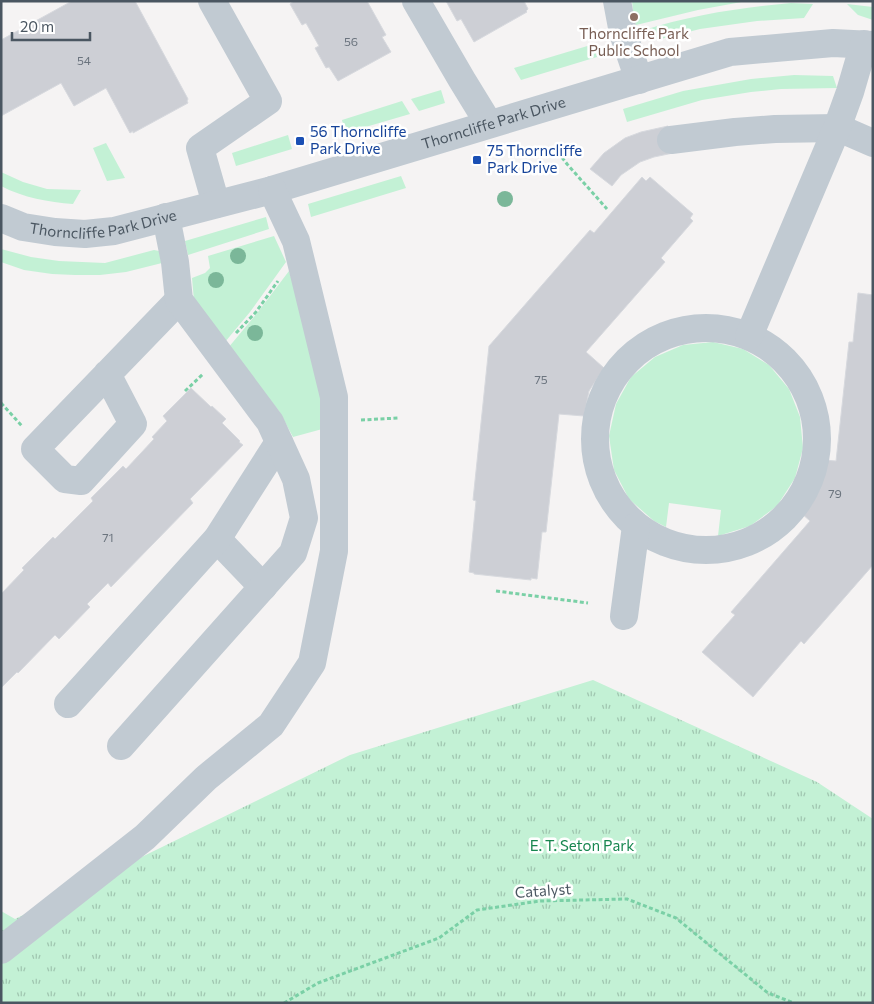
<svg xmlns="http://www.w3.org/2000/svg" width="874" height="1004" viewBox="0 0 874 1004" font-family="Commissioner,sans-serif">
  <style>
    .grass { fill: #c3f1d5 }
    .park { fill: url(#park-tufts) }
    .building { fill: #cdcfd5; stroke: #d7d9de }
    .lines { fill: none; stroke-linecap: round; stroke-linejoin: round }
    .path { stroke: #7ad0a6; stroke-width: 3; stroke-dasharray: 4 2.5; stroke-linecap: butt }
    .minor { stroke: #c1cad2; stroke-width: 28 }
    .tree { fill: #7bb799 }
    .education-dot { fill: #8d6e63; stroke: #fff; stroke-width: 2 }
    .transit-dot { fill: #1a4fb4; stroke: #fff; stroke-width: 2 }
    .labels { text-anchor: middle; stroke-width: 5; stroke-linejoin: round; paint-order: stroke }
    .number-label { font-size: 12px; fill: #6b747e }
    .education-label { font-size: 15px; fill: #785e54; stroke: #fff }
    .street-label { font-size: 15px; fill: #4a5661; stroke: #fff }
    .transit-label { font-size: 15px; fill: #164399; stroke: #fff; text-anchor: start }
    .park-label { font-size: 15px; fill: #17864f; stroke: #fff }
  </style>
  <defs>
    <pattern id="park-tufts" width="24" height="20" patternUnits="userSpaceOnUse" patternTransform="scale(1.25)"><rect width="24" height="20" fill="#c3f1d5"/><path d="M3 7l-1-3M5 7V3M7 7l1-3M15 17l-1-3M17 17v-4M19 17l1-3" fill="none" stroke="#a0c6b0"/></pattern>
  </defs>
  <rect width="100%" height="100%" fill="#f5f3f3"/>
  <path class="grass" d="M 632,1 L 747,1 L 698,10 L 636,25 L 634,21 Z
    M 791,3 L 813,4 L 804,18 L 757,21 L 700,29 L 661,39 L 653,38 L 641,31 C 692,15 738,8 791,3 Z
    M 847,4 L 873,7 L 873,20 L 858,15 Z
    M 594,44 L 597,57 L 521,80 L 514,68 Z
    M 794,75 L 833,76 L 837,88 L 781,89 L 751,92 L 702,100 L 627,122 L 623,109 L 683,91 L 751,79 Z
    M 441,90 L 445,103 L 419,111 L 411,99 Z
    M 402,101 L 410,114 L 345,133 L 342,120 Z
    M 288,135 L 292,149 L 236,166 L 232,153 Z
    M 106,143 L 125,178 L 107,181 L 93,148 Z
    M 1,172 L 23,182 L 47,189 L 81,190 L 73,204 C 48,202 24,198 1,186 Z
    M 401,176 L 406,188 L 311,217 L 308,204 Z
    M 266,217 L 269,229 L 188,255 L 185,241 Z
    M 274,236 L 286,262 L 250,312 L 225,342 L 194,301 L 192,278 L 205,273 L 210,268 L 208,256 Z
    M 1,249 L 31,257 L 59,261 L 105,263 L 154,250 L 159,251 L 162,263 L 126,272 L 100,275 L 75,275 L 52,274 L 24,270 L 1,262 Z
    M 289,271 L 302,312 L 315,361 L 326,428 L 293,437 L 279,411 L 228,348 L 258,312 Z
    M 713,342 L 743,349 L 769,365 L 789,389 L 800,417 L 803,448 L 795,478 L 777,506 L 750,526 L 718,536 L 721,510 L 669,503 L 666,527 L 654,521 L 629,499 L 614,470 L 609,436 L 616,404 L 631,377 L 655,357 L 683,345 Z"/>
  <path class="park" d="M 593,680 L 817,782 L 873,819 L 873,1003 L 1,1003 L 1,911 L 15,919 L 350,755 Z"/>
  <path class="building" d="M 72,1 L 135,1 L 188,99 L 187,101 L 188,103 L 133,133 L 133,131 L 130,133 L 106,88 L 74,106 L 61,83 L 1,116 L 1,40 Z
    M 367,1 L 386,35 L 382,37 L 391,52 L 338,81 L 329,67 L 326,68 L 315,48 L 319,46 L 306,23 L 302,25 L 290,4 L 294,1 Z
    M 446,1 L 524,1 L 528,9 L 526,11 L 527,12 L 474,42 L 461,19 L 457,21 Z
    M 668,126 L 673,153 L 654,157 L 640,162 L 621,175 L 612,186 L 590,169 L 604,153 L 625,138 L 641,132 Z
    M 642,177 L 646,181 L 650,177 L 693,214 L 690,218 L 693,221 L 661,258 L 665,262 L 586,352 L 604,368 L 589,391 L 584,416 L 559,414 L 546,532 L 542,532 L 537,579 L 531,578 L 531,580 L 474,574 L 474,573 L 469,572 L 476,501 L 473,500 L 489,346 L 590,230 L 594,233 Z
    M 858,293 L 873,295 L 873,565 L 804,644 L 801,641 L 753,697 L 702,652 L 735,615 L 731,612 L 810,521 L 791,504 L 803,483 L 812,459 L 836,461 L 849,342 L 853,342 Z
    M 191,388 L 211,407 L 212,406 L 226,419 L 222,423 L 240,441 L 239,442 L 243,445 L 190,499 L 193,503 L 111,587 L 108,583 L 87,604 L 90,607 L 59,639 L 55,635 L 18,673 L 17,672 L 1,688 L 1,594 L 24,570 L 22,568 L 53,537 L 55,539 L 93,501 L 91,498 L 123,466 L 126,469 L 154,439 L 152,437 L 167,421 L 163,416 Z"/>
  <g class="lines">
    <path class="path" d="M 853,1 L 853,2
      M 554,147 L 567,164 L 607,209
      M 236,333 L 256,312 L 278,281
      M 185,391 L 203,374
      M 1,403 L 22,426
      M 361,420 L 398,418
      M 496,591 L 588,603
      M 284,1003 L 318,983 L 439,938 L 477,910 L 540,901 L 627,899 L 676,918 L 768,993 L 794,1003"/>
    <g class="minor">
      <path d="M 212,1 L 268,101 L 200,148 L 216,204"/>
      <path d="M 416,1 L 462,80 L 489,124"/>
      <path d="M 617,1 L 623,33 L 639,80"/>
      <path d="M 671,140 L 735,132 L 775,129 L 837,128 L 850,133 L 873,143"/>
      <path id="s1" d="M 1,218 L 23,227 L 55,232 L 85,234 L 114,231 L 272,190 L 730,52 L 833,43 L 873,45"/>
      <circle cx="706" cy="439" r="111"/>
      <path d="M 749,336 L 837,128 L 850,92 L 864,44"/>
      <path d="M 107,374 L 133,424 L 81,481 L 65,479 L 35,449 L 179,300"/>
      <path d="M 217,539 L 263,587"/>
      <path d="M 624,616 L 636,526"/>
      <path d="M 68,704 L 217,539 L 279,442"/>
      <path d="M 121,746 L 293,553 L 304,518 L 296,479 L 270,422 L 179,300 L 175,262 L 166,217"/>
      <path d="M 1,950 L 145,837 L 206,778 L 271,725 L 312,663 L 334,551 L 334,397 L 296,241 L 272,190"/>
    </g>
  </g>
  <g class="tree">
    <circle cx="505" cy="199" r="8"/>
    <circle cx="238" cy="256" r="8"/>
    <circle cx="216" cy="280" r="8"/>
    <circle cx="255" cy="333" r="8"/>
  </g>
  <circle class="education-dot" cx="634" cy="17" r="5"/>
  <g class="transit-dot">
    <rect x="295" y="136" width="10" height="10" rx="2.5"/>
    <rect x="472" y="155" width="10" height="10" rx="2.5"/>
  </g>
  <g class="labels">
    <g class="number-label">
      <text x="351" y="46">56</text>
      <text x="84" y="65">54</text>
      <text x="541" y="384">75</text>
      <text x="835" y="498">79</text>
      <text x="108" y="542">71</text>
    </g>
    <g class="education-label">
      <text x="634" y="39">Thorncliffe Park<tspan x="634" dy="17">Public School</tspan></text>
    </g>
    <g class="street-label">
      <text dy="5" stroke="none"><textPath href="#s1" startOffset="510">Thorncliffe Park Drive</textPath></text>
      <text dy="5" stroke="none"><textPath href="#s1" startOffset="105">Thorncliffe Park Drive</textPath></text>
      <text transform="translate(543 891) rotate(-4)" y="5">Catalyst</text>
    </g>
    <g class="transit-label">
      <text x="310" y="137">56 Thorncliffe<tspan x="310" dy="17">Park Drive</tspan></text>
      <text x="487" y="156">75 Thorncliffe<tspan x="487" dy="17">Park Drive</tspan></text>
    </g>
    <g class="park-label">
      <text x="582" y="851">E. T. Seton Park</text>
    </g>
  </g>
  <rect width="874" height="1004" fill="none" stroke="#4a5661" stroke-width="5"/>
  <path d="M12 32v8h78v-8" fill="none" stroke="#4a5661" stroke-width="2.5"/>
  <text x="20" y="32" font-size="15" fill="#4a5661" stroke="#ffffff" stroke-width="4" paint-order="stroke">20 m</text>
</svg>
